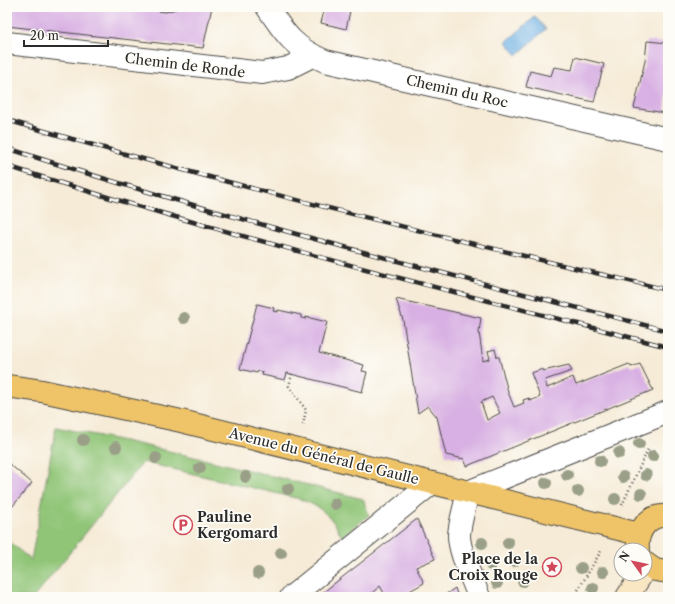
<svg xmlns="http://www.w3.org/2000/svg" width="675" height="604" viewBox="0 0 675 604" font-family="'Libre Caslon Text',serif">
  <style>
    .green { fill: #90c577; stroke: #5e7851 }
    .water { fill: #71b2e5; stroke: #4e6e88 }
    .building { fill: #d8b0e3; fill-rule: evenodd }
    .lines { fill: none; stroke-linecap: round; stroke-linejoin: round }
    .street-casing { stroke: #494845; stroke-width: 24 }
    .secondary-casing { stroke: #494845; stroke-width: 24 }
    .primary-casing { stroke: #494845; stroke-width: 24 }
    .path { stroke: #494845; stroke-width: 2.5; stroke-dasharray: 1 3; stroke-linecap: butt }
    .street { stroke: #fff; stroke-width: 22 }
    .secondary { stroke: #f9e7c3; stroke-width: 22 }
    .primary { stroke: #efc469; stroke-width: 22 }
    .rail-casing { stroke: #2b2b2b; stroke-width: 4.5 }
    .rail { stroke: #fdfcf7; stroke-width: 3; stroke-dasharray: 9; stroke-linecap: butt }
    .tree { fill: #9a9f87 }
    .labels { text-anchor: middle; stroke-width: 3.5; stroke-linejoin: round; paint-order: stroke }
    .street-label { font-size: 14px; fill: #2b2b2b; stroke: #fdfcf7 }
    .poi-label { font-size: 14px; font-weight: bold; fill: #2b2b2b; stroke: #fdfcf7; text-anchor: start }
  </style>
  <rect width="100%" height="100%" fill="#fdfcf7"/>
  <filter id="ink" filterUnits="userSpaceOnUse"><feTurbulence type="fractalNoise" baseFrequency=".025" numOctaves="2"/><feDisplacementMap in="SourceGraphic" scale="8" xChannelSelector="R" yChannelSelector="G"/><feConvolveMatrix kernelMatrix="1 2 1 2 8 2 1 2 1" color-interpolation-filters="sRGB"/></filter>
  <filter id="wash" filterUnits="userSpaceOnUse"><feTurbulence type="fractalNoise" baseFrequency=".012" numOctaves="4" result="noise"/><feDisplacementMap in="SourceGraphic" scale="16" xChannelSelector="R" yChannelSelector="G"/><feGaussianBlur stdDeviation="0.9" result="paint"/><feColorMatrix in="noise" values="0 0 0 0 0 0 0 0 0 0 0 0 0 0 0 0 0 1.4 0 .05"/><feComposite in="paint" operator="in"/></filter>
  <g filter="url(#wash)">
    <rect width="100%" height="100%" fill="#f6ebd7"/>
    <path class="green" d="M 56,427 C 159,447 261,473 363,499 L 369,515 L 342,537 C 332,516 321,507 300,499 L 143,462 L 34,597 L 7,597 L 7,540 L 31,560 Z"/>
    <path class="water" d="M 535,17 L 546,29 L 517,55 L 506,42 Z"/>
    <g id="blocks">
      <path class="building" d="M 7,7 L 132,7 L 148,9 L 148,7 L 159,7 L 158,11 L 166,12 L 182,7 L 212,7 L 203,48 L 7,26 Z
        M 325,7 L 336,7 L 350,11 L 346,29 L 321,23 Z
        M 647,41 L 668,43 L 668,82 L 665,113 L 634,108 L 645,61 Z
        M 575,57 L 604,64 L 594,102 L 526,87 L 530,71 L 551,76 L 554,67 L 572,70 Z
        M 396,299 L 481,318 L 479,332 L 483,361 L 490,359 L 488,351 L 495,349 L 497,357 L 499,357 L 508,392 L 514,407 L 524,403 L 523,400 L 529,398 L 530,401 L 540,397 L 531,373 L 543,369 L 543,371 L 569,365 L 572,371 L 545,380 L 547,388 L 573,377 L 576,385 L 629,364 L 631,367 L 640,364 L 653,390 L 467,466 L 464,459 L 446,455 L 437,417 L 428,406 L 418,413 L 403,320 ZM 492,397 L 500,413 L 487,420 L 481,402 Z
        M 257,304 L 274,308 L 273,311 L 278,312 L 278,310 L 301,315 L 301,318 L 306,319 L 306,317 L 327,322 L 319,353 L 364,365 L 362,371 L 367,372 L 362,392 L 287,373 L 285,380 L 262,375 L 263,372 L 258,371 L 257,373 L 240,369 Z
        M 7,462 L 32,483 L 7,513 Z
        M 417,519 L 435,559 L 416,567 L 424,583 L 399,597 L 386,597 L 380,586 L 367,597 L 317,597 Z
        M 455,588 L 458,597 L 442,597 Z"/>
    </g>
  </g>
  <g filter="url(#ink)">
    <use href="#blocks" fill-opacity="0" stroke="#494845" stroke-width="1"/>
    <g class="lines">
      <g class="street-casing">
        <path id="street" d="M 267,7 C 285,34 294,48 325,61 L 668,139
          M 7,43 L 262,73 L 288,68 L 312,56
          M 291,597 L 432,483
          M 479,597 C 473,580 459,553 459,535 C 460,521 465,506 468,492 L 668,412"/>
      </g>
      <g class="secondary-casing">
        <path id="secondary" d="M 627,597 L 642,574"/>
      </g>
      <g class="primary-casing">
        <path id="primary" d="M 7,386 L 42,391 L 181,421 L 639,534
          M 638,550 C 636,531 648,514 668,516
          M 645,563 L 655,570 L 668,572"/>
      </g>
      <path class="path" d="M 292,374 L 289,386 L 306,410 L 303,425
        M 622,505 L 649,447
        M 574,597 L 601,551"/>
      <use href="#street" class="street"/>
      <use href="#secondary" class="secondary"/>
      <use href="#primary" class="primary"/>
      <g class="rail-casing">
        <path id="rail" d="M 7,120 C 225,185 446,238 668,290
          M 7,148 C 224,219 447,274 668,331
          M 7,166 C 225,236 447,290 668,347"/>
      </g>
      <use href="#rail" class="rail"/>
    </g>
    <g class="tree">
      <circle cx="184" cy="318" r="6"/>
      <circle cx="83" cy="440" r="6"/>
      <circle cx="639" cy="444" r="6"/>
      <circle cx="116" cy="447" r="6"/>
      <circle cx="619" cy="453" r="6"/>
      <circle cx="653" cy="456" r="6"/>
      <circle cx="156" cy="458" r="6"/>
      <circle cx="600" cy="461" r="6"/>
      <circle cx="200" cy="468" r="6"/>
      <circle cx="567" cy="475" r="6"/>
      <circle cx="646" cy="475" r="6"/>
      <circle cx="246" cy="477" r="6"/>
      <circle cx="623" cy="477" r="6"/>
      <circle cx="546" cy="483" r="6"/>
      <circle cx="288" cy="489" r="6"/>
      <circle cx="578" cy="491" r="6"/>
      <circle cx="641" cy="494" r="6"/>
      <circle cx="615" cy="499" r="6"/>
      <circle cx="335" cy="504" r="6"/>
      <circle cx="482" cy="543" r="6"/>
      <circle cx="508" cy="543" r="6"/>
      <circle cx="281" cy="553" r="6"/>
      <circle cx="514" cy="561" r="6"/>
      <circle cx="491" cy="565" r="6"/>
      <circle cx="581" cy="568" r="6"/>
      <circle cx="603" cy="572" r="6"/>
      <circle cx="258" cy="573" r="6"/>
      <circle cx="523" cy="581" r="6"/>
      <circle cx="497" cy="583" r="6"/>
      <circle cx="593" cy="588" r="6"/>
    </g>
  </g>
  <defs>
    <g id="parking-ring" transform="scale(1)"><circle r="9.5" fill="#fdfcf7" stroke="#d1495b" stroke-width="1.5"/><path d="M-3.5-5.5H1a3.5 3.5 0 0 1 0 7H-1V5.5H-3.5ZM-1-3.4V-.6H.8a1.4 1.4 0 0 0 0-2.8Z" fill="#d1495b"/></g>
    <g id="sight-ring" transform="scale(1)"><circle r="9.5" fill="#fdfcf7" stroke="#d1495b" stroke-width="1.5"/><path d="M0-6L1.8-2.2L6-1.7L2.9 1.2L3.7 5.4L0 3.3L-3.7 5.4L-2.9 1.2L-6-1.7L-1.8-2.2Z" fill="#d1495b"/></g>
  </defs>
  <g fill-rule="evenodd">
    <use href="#parking-ring" x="183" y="525"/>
    <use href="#sight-ring" x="552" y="567"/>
  </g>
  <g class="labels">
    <g class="street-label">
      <text transform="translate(185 65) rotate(7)" y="5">Chemin de Ronde</text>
      <text transform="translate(457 91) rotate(13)" y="5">Chemin du Roc</text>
      <text transform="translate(324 456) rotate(14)" y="5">Avenue du Général de Gaulle</text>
    </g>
    <g class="poi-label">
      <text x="197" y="522">Pauline<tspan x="197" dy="16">Kergomard</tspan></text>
      <text x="538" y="564" text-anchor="end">Place de la<tspan x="538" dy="16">Croix Rouge</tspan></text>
    </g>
  </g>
  <rect width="675" height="604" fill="none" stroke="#fdfcf7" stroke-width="24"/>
  <g transform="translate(633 562) rotate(303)"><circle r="19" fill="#fdfcf7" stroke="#a9a8a5"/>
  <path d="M0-3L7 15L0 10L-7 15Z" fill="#d1495b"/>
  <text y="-6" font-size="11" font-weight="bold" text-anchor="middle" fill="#2b2b2b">N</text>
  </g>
  <path d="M24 40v6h84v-6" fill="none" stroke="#2b2b2b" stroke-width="2"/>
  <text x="30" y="40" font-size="12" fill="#2b2b2b" stroke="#fdfcf7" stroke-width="3" paint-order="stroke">20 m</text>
</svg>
